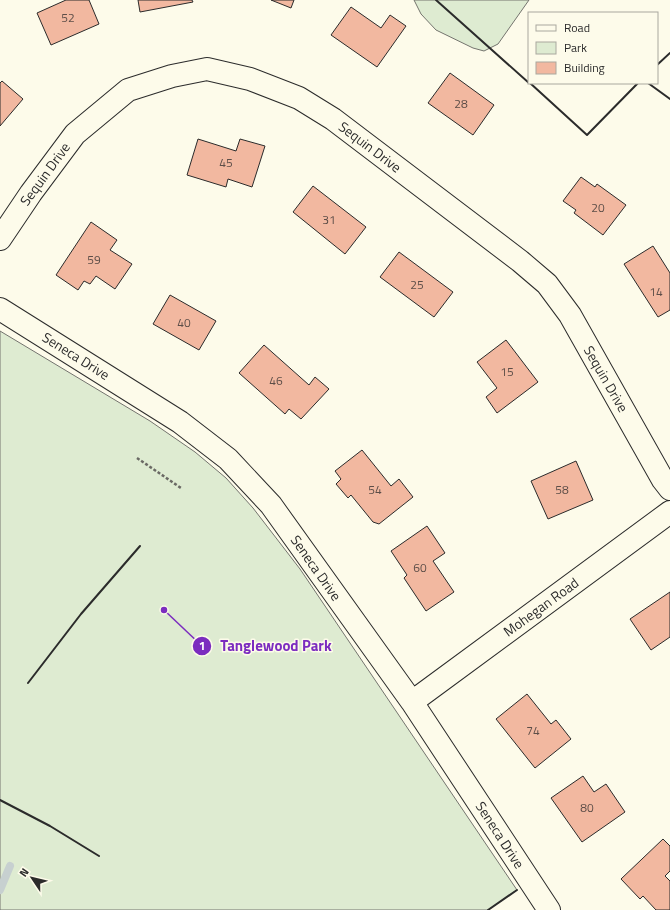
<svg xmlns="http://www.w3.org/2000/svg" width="670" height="910" viewBox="0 0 670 910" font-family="'Titillium Web',sans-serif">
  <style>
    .green { fill: #deebd1; stroke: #74746e }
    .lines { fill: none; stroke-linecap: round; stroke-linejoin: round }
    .stream { stroke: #c7d0d0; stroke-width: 8 }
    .building { fill: #f2b8a0; stroke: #2b2b2b }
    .minor-casing { stroke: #2b2b2b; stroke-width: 24 }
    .path { stroke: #6a6964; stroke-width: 2.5; stroke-dasharray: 3 2; stroke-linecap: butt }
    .minor { stroke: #fdfbea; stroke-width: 22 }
    .wall { stroke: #2b2b2b; stroke-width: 2 }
    .labels { text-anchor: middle; stroke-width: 3; stroke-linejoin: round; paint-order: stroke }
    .number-label { font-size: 12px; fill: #5d4e48 }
    .street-label { font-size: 14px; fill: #2b2b2b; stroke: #fdfbea }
    .leader { fill: none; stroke: #7b2cbf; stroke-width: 1.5 }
    .callout-dot { fill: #7b2cbf; stroke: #fdfbea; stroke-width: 1.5 }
    .mark-label { font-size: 12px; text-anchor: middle; font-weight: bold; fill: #fff }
    .callout-label { font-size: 15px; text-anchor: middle; font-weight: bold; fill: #7b2cbf; stroke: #fdfbea; stroke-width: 3; stroke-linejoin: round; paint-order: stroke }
  </style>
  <rect width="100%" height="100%" fill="#fdfbea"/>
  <path class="green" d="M 414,0 L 529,0 L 498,44 L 484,51 L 473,48 L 436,30 L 421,14 Z
    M 0,331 L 150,421 L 195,452 L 226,478 L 253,508 L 300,569 L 517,890 L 488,910 L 0,910 Z"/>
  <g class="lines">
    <path class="stream" d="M 0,890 L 10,866"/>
  </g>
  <path class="building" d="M 66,0 L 89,0 L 99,24 L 51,45 L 37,13 Z
    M 138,0 L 192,0 L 193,2 L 140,12 Z
    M 271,0 L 294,0 L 291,8 Z
    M 351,7 L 381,28 L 390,15 L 406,26 L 377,67 L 331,35 Z
    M 450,73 L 494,105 L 473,135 L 428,103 Z
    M 2,81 L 23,99 L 0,126 L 0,83 Z
    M 198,139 L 236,151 L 240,139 L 265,146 L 252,187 L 228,179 L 226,187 L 187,175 Z
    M 581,177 L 595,187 L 597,184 L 626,205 L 603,235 L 574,213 L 576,210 L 563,201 Z
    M 313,186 L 366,227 L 345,254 L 293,212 Z
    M 91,222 L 117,240 L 110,250 L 132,264 L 115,289 L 96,276 L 90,284 L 84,281 L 78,290 L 56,275 Z
    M 653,246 L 670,273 L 670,310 L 658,317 L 624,264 Z
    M 399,252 L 453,292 L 434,317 L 380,277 Z
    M 170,295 L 216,321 L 199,350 L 153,324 Z
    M 506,340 L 538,382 L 497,413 L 486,397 L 497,388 L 477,362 Z
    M 264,345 L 309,385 L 315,377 L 329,389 L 301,419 L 289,409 L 285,414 L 239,373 Z
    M 362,450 L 391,486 L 399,479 L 413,497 L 379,524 L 373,522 L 351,495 L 348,498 L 336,484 L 341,479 L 335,471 Z
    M 576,461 L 593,500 L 548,519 L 531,481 Z
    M 427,526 L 445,553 L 433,561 L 454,592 L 426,611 L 404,578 L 407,575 L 391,551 Z
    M 670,592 L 670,637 L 651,650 L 630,619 Z
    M 527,694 L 551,724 L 556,720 L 571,739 L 535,768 L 496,719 Z
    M 583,776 L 594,792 L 606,784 L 625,812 L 582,842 L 551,798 Z
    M 663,839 L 670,846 L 670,871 L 665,876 L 670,881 L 670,910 L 656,910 L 643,896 L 640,899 L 621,879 Z"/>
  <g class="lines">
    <g class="minor-casing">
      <path id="minor" d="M 0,239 L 31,193 L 75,134 L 128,90 L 172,76 L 207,69 L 250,79 L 299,98 L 333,119 L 520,261 L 547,284 L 570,315 L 663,480 L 670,489
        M 0,309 L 180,422 L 228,459 L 271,505 L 412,702 L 549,910
        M 412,702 L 670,512"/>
    </g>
    <path class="path" d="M 137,458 L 181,488"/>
    <use href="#minor" class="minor"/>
    <path class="wall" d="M 436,0 L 529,83
      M 657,65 L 670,53
      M 530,83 L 587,135 L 638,83
      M 648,83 L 670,99
      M 28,683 L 81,614 L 140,546
      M 0,800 L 50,826 L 99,856
      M 488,910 L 517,890"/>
  </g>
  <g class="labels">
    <g class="number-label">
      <text x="68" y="22">52</text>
      <text x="461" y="108">28</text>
      <text x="226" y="167">45</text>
      <text x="598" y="212">20</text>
      <text x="329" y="224">31</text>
      <text x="94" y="264">59</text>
      <text x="417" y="289">25</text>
      <text x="656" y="296">14</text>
      <text x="184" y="327">40</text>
      <text x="507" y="376">15</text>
      <text x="276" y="385">46</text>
      <text x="375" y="494">54</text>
      <text x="562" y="494">58</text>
      <text x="420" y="572">60</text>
      <text x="533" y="735">74</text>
      <text x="587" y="812">80</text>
    </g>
    <g class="street-label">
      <text transform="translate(370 147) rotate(37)" y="5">Sequin Drive</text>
      <text transform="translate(45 174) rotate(-54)" y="5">Sequin Drive</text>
      <text transform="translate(76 356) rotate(32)" y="5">Seneca Drive</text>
      <text transform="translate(606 379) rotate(60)" y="5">Sequin Drive</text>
      <text transform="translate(316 568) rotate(55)" y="5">Seneca Drive</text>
      <text transform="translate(541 607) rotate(-36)" y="5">Mohegan Road</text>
      <text transform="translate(500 835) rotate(57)" y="5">Seneca Drive</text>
    </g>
  </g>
  <path class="leader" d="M164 610L202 646"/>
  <g class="callout-dot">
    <circle cx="164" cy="610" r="4"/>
    <circle cx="202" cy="646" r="10"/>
  </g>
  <g class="mark-label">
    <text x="202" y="650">1</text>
  </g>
  <g class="callout-label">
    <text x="276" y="651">Tanglewood Park</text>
  </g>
  <rect x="528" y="12" width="130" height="72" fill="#fdfbea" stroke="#a9a89e"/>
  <rect x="536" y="25" width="20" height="6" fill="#fdfbea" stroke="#a9a89e"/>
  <text x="564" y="32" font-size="12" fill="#2b2b2b">Road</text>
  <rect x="536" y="42" width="20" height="12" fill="#deebd1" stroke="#a9a89e"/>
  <text x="564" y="52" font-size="12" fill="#2b2b2b">Park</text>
  <rect x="536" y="62" width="20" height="12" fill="#f2b8a0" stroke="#a9a89e"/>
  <text x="564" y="72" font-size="12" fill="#2b2b2b">Building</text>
  <g transform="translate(32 878) rotate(305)" stroke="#fdfbea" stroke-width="3" paint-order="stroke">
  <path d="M0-3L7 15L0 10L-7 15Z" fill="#2b2b2b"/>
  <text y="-6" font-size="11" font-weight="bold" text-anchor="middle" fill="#2b2b2b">N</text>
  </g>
</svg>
